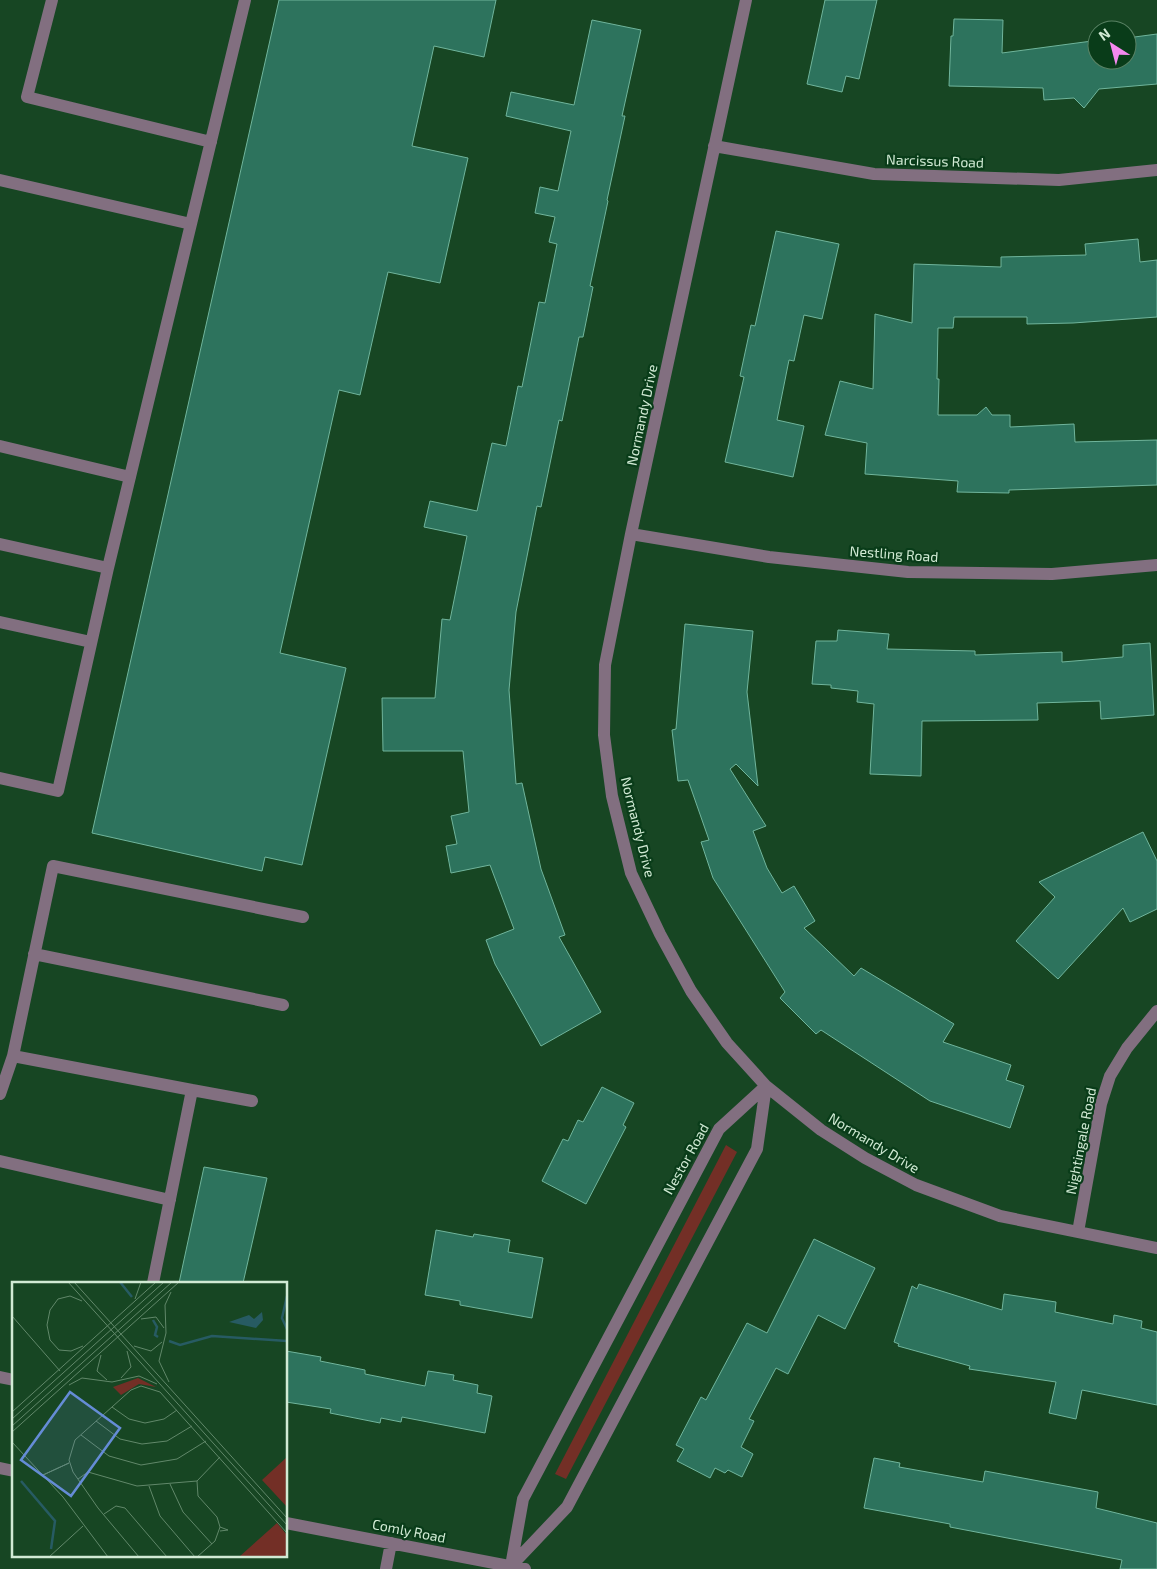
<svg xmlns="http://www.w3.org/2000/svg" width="1157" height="1569" viewBox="0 0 1157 1569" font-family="'Exo 2',sans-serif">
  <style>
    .green { fill: #732f26 }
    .building { fill: #2d735d; stroke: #70b59c }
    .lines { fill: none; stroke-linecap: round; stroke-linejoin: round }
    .minor { stroke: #826f80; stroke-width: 12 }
    .labels { text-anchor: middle; stroke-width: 4.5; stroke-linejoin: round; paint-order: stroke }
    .street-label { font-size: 14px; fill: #d1ead4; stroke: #093c19 }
    .inset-river { fill: none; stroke: #275b63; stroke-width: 2.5 }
    .inset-road { fill: none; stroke: #61886a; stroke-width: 1 }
    .view { fill: #658cd6; fill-opacity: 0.15; stroke: #658cd6; stroke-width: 2.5 }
    .inset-edge { fill: none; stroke: #d1ead4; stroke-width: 2.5 }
  </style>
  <rect width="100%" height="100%" fill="#174623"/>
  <path class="green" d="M 726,1145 L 737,1152 L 566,1479 L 555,1474 Z"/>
  <path class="building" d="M 279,0 L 496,0 L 484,57 L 434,46 L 412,146 L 468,158 L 440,283 L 388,272 L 360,395 L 339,390 L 280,653 L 346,668 L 302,865 L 265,857 L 262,871 L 92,833 Z
    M 825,0 L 877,0 L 859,79 L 846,76 L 842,92 L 807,84 Z
    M 954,19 L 1003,20 L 1002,53 L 1092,41 L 1092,42 L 1097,41 L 1097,60 L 1127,60 L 1127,38 L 1157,34 L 1157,84 L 1099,89 L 1084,108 L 1074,98 L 1044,100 L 1043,88 L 949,86 L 951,36 L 953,36 Z
    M 592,20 L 641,30 L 622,116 L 625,116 L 607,200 L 608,201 L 590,286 L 593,287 L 583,337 L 579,337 L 562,421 L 559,420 L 541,507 L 537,506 L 516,612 L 509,690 L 516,784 L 522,783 L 541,869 L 565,935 L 559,937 L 601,1012 L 541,1046 L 495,964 L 486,940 L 514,929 L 490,865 L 451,873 L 446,846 L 457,844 L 451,816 L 469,812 L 463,751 L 383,751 L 382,698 L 435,698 L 442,619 L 450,620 L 467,536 L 424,527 L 430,501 L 477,511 L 492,443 L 506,446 L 518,386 L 522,387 L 539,302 L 545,303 L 557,244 L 549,242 L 555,217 L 535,213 L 540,187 L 558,191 L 571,131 L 506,116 L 511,92 L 574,105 Z
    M 776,231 L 839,244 L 822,319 L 804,315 L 794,361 L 789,360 L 777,420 L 804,426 L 793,477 L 725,462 L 744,377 L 740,376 L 751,325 L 755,326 Z
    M 1138,239 L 1140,262 L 1157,260 L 1157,317 L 1073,323 L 1027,324 L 1027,317 L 954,317 L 953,328 L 938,328 L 937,379 L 939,379 L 938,415 L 977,415 L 986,407 L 992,415 L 1010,415 L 1010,427 L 1074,424 L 1075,442 L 1157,440 L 1157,485 L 1009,490 L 1009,493 L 957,492 L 958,481 L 865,474 L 867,443 L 825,435 L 840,381 L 873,389 L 875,314 L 912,323 L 914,264 L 1001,267 L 1001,257 L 1086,255 L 1085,244 Z
    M 685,624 L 753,631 L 747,692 L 758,786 L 736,764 L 730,769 L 766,826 L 753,831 L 767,868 L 782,893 L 794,886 L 815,921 L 804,928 L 854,976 L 861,968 L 954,1024 L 943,1042 L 1011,1065 L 1006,1080 L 1024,1086 L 1010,1128 L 930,1101 L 821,1030 L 816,1034 L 780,998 L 785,992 L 713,878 L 701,842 L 709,840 L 688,780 L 678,781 L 672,730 L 676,729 Z
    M 838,630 L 889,634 L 887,649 L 975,651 L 975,655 L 1062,652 L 1062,662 L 1123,657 L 1123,645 L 1150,643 L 1154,715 L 1101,719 L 1100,701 L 1037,703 L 1038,720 L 922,721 L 921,776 L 870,774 L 874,704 L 857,702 L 858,691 L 831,688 L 831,685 L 812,684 L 816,641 L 837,641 Z
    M 1143,832 L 1157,861 L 1157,909 L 1130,922 L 1123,908 L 1058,979 L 1016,941 L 1055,897 L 1039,882 Z
    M 602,1087 L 634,1103 L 623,1125 L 626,1127 L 586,1204 L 542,1181 L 563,1139 L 568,1141 L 578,1120 L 583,1122 Z
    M 204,1167 L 267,1178 L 243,1283 L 179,1283 Z
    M 436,1230 L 473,1237 L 474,1234 L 510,1240 L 508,1252 L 543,1258 L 532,1318 L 460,1305 L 460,1301 L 425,1295 Z
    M 814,1239 L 875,1268 L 845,1329 L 818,1315 L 788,1374 L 776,1368 L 749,1419 L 754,1421 L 741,1447 L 753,1454 L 742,1477 L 728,1470 L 725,1473 L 715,1468 L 710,1478 L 677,1461 L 684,1449 L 676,1445 L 701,1397 L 706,1400 L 747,1323 L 767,1333 Z
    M 919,1284 L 1002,1310 L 1004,1294 L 1056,1302 L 1055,1312 L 1113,1324 L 1114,1315 L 1142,1321 L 1141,1328 L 1157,1332 L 1157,1405 L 1082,1390 L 1076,1419 L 1049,1413 L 1056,1382 L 969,1369 L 970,1366 L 898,1346 L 899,1344 L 894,1342 L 912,1286 L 917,1289 Z
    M 286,1351 L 321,1357 L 320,1361 L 365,1370 L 365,1374 L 425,1386 L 428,1371 L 454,1375 L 453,1380 L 478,1385 L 477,1393 L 492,1396 L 485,1433 L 402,1417 L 401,1422 L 381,1418 L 380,1423 L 330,1413 L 331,1409 L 286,1402 Z
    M 874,1458 L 900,1463 L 899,1467 L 983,1482 L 985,1471 L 1098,1492 L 1096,1508 L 1157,1523 L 1157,1569 L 1120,1569 L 1122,1560 L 950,1527 L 950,1524 L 864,1508 Z"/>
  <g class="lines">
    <path class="minor" d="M 52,0 L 27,97 L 211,142
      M 746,0 L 631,534 L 605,665 L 604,735 L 612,796 L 631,873 L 660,934 L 691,991 L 727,1043 L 766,1086 L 821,1130 L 865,1158 L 916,1185 L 1000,1216 L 1157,1248
      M 714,146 L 874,174 L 1059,180 L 1157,170
      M 0,180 L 191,224
      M 0,446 L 130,477
      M 631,534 L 769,557 L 908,572 L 1052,574 L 1157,565
      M 0,544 L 108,568 L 245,0
      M 0,622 L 91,642
      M 0,778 L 58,791 L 108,568
      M 34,954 L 283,1005
      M 192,1090 L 252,1101
      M 0,1094 L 13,1056
      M 0,1161 L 170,1200
      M 1078,1232 L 1101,1104 L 1110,1076 L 1127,1048 L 1157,1011
      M 153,1283 L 192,1090 L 13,1056 L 53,866 L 303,917
      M 0,1377 L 14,1380
      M 0,1468 L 14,1471
      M 286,1523 L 525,1569
      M 511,1566 L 523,1499 L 719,1129 L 766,1086
      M 511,1566 L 567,1507 L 757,1149 L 766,1086
      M 386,1569 L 391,1543"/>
  </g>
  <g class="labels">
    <g class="street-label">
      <text transform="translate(935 161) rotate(2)" y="5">Narcissus Road</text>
      <text transform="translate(642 415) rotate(-78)" y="5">Normandy Drive</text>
      <text transform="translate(894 554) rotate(4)" y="5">Nestling Road</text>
      <text transform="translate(638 827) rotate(76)" y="5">Normandy Drive</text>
      <text transform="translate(1081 1141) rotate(-79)" y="5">Nightingale Road</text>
      <text transform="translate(874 1143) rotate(31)" y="5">Normandy Drive</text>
      <text transform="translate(686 1159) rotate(-61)" y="5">Nestor Road</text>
      <text transform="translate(409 1531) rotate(11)" y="5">Comly Road</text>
    </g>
  </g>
  <g transform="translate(12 1282)">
    <rect width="275" height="275" fill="#174623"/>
    <path d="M 126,96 L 144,105 L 127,102 L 109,113 L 101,105 ZM 275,175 L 275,225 L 250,198 ZM 265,241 L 275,253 L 275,275 L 227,275 Z" fill="#732f26"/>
    <path d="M 250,30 L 251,38 L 244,46 L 217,40 L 237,33 L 242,37 Z" fill="#275b63"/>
    <path class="inset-river" d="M 108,0 L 120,15M 275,14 L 270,36 L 275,47M 141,38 L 145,45 L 143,53 L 146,55M 157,59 L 168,63 L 200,54 L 275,59M 9,199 L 43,239 L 39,267"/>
    <path class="inset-road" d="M 56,0 L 275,243M 62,0 L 275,236M 123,17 L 129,0M 70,19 L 58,14 L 46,17 L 38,28 L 35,43 L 38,58 L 47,68 L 59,69 L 71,64M 0,34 L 48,89M 129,37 L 144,35 L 152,46M 122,64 L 139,69 L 150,60M 89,73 L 85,89 L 95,98M 109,96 L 119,85 L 115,69M 157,100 L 147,79 L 154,51 L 153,23 L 159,10M 57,103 L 70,96 L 100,100 L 127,94 L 145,102M 100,125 L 117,137 L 133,141 L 152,137 L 165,128M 0,130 L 144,0M 0,137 L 152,0M 84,139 L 108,157 L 130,162 L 155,159 L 180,144M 0,144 L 160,0M 0,150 L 167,0M 69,153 L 97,174 L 129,183 L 165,177 L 194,159M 0,160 L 51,215 L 96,275M 31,193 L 57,181M 31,193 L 57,181M 66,197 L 76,190 L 125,204 L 185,199M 158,202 L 171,230 L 200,262M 137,204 L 148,234 L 183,275M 92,232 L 104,224 L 113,226 L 155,275M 208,249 L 216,248 L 208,245M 37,275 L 71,244M 127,275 L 86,226 L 61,190 L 57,178 L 63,158 L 119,108 L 129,104 L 148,110 L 275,251M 185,275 L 203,259 L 208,245 L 205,235 L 186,214 L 185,199 L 208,175"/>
    <path class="view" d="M 58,110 L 108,146 L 59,214 L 9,178 Z"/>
    <rect width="275" height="275" class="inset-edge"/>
  </g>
  <g transform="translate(1112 45) rotate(324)"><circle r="24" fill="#093c19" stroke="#598264"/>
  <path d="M0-4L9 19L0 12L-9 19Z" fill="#f589ef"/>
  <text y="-8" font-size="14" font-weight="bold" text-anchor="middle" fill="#d1ead4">N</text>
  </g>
</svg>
